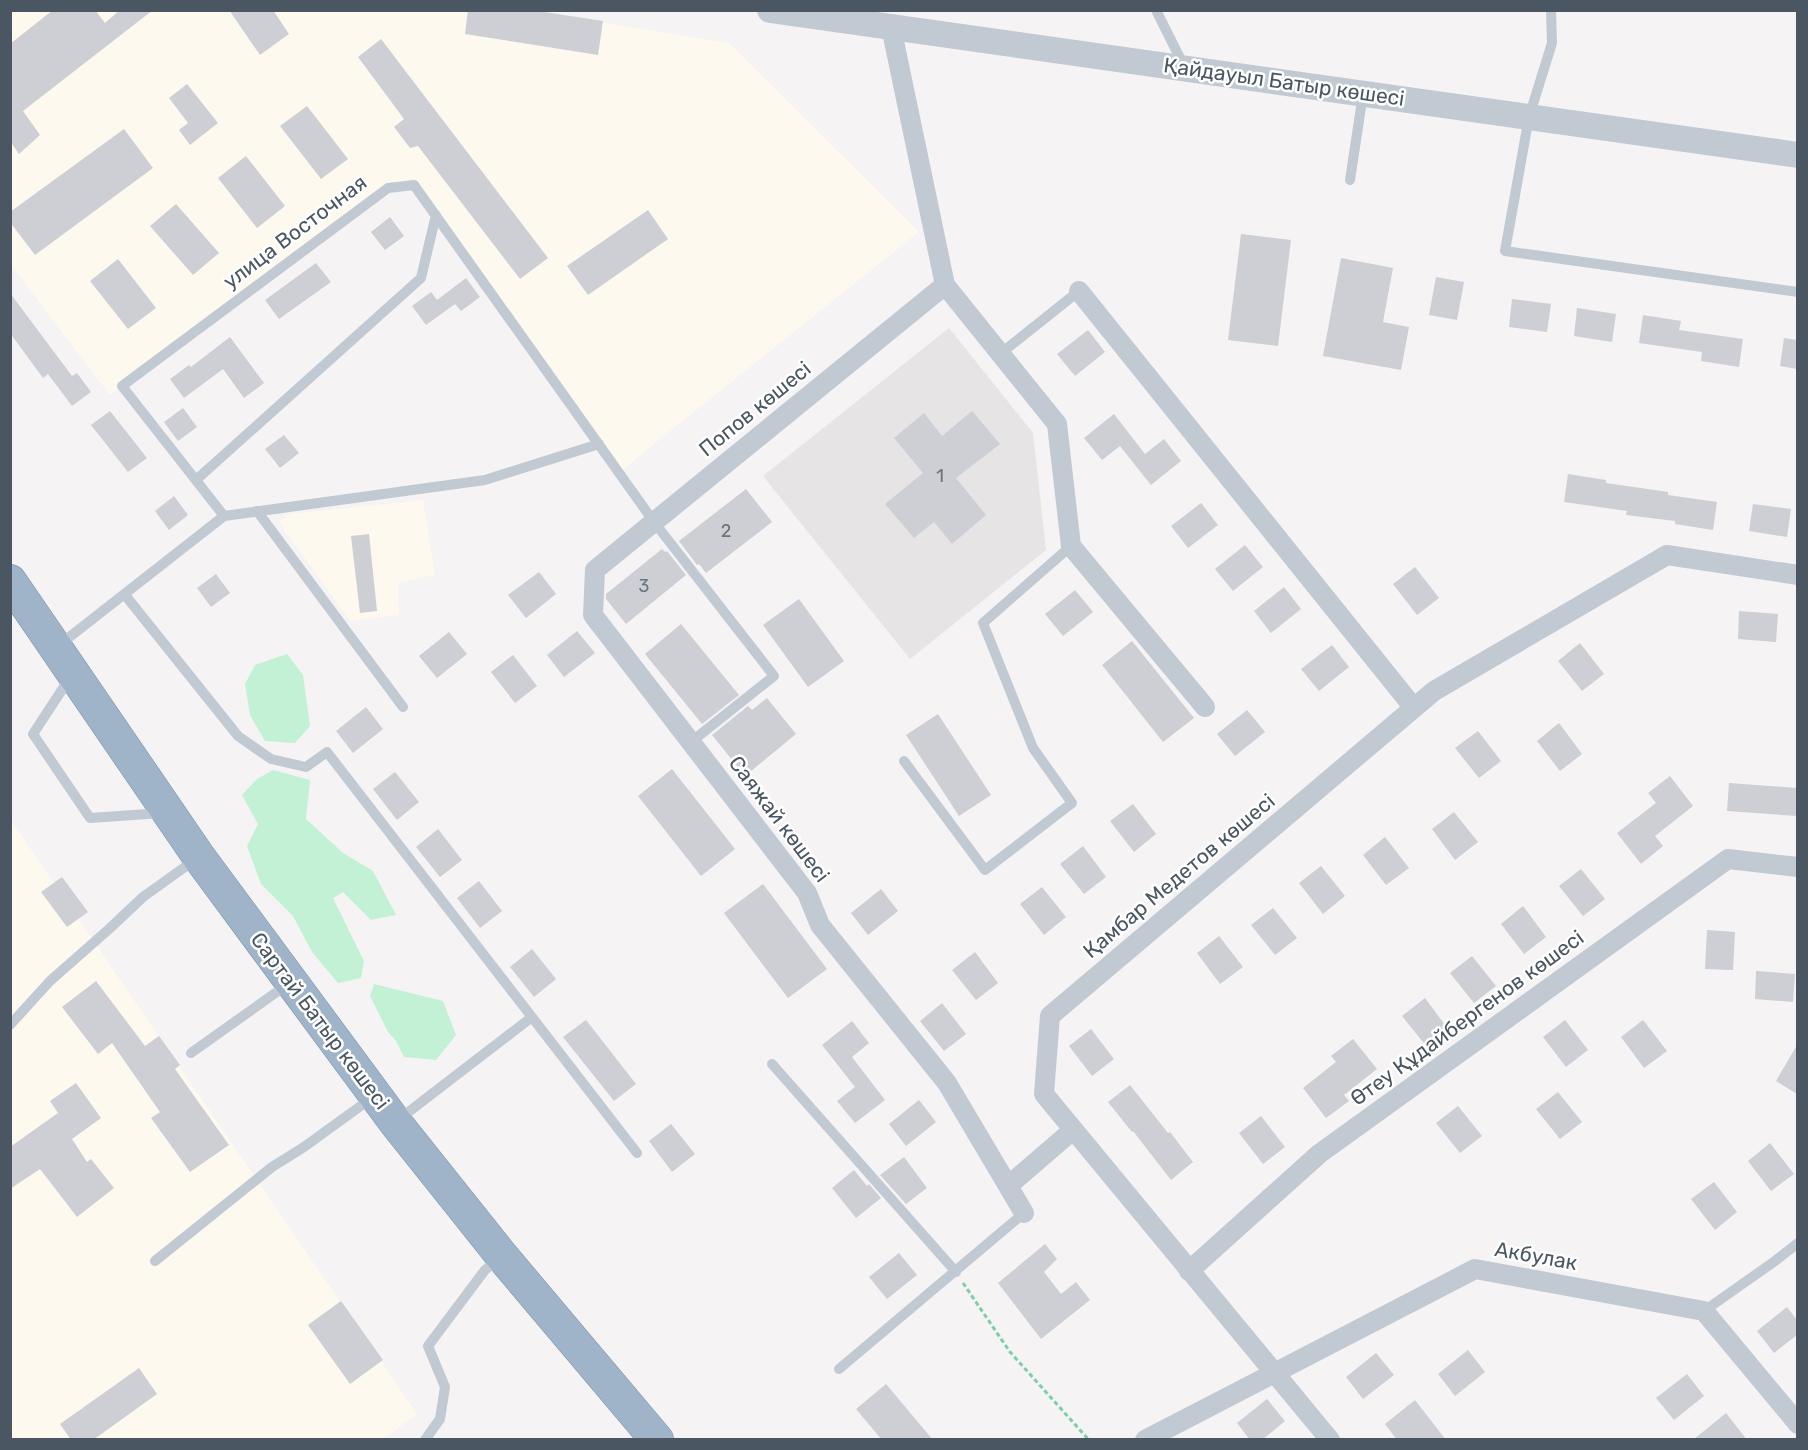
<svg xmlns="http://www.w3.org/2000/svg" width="1808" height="1450" viewBox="0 0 1808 1450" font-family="Rubik,sans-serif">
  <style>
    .commercial { fill: #fdf9ef }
    .education { fill: #e6e4e5 }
    .green { fill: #c3f1d5 }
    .building { fill: #cdcfd5 }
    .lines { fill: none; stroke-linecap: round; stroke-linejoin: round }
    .trunk-casing { stroke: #7690ad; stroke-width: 34 }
    .path { stroke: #7ad0a6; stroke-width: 3; stroke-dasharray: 4.5 3; stroke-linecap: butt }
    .service { stroke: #c1cad2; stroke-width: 10 }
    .minor { stroke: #c1cad2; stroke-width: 20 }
    .tertiary { stroke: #c1cad2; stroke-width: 26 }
    .trunk { stroke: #9fb4c9; stroke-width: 33 }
    .labels { text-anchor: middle; stroke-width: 5; stroke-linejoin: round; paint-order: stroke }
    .number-label { font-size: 18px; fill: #6b747e }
    .street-label { font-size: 21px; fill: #4a5661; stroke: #fff }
  </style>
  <rect width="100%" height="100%" fill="#f5f3f3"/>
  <path class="commercial" d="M 11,10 L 531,11 L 729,43 L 919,232 L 655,443 L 619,473 L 414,185 L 388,188 L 110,395 L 11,265 Z
    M 423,500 L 435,575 L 398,583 L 399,615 L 350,621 L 279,522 L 290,514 Z
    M 10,819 L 417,1414 L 383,1439 L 11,1439 Z"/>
  <path class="education" d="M 949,328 L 1033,433 L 1046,550 L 910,659 L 763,476 Z"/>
  <path class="green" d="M 287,654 L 303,675 L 310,726 L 295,743 L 265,741 L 250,715 L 245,684 L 255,665 Z
    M 273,770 L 310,780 L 306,819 L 343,853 L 373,871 L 396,915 L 371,920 L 343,892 L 333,898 L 364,961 L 361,978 L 338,983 L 312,952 L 293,916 L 261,884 L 247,846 L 258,824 L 242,795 L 257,779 Z
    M 374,984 L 443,1001 L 456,1035 L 436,1060 L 404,1057 L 396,1041 L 388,1032 L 370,996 Z"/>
  <path class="building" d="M 53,10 L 95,10 L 105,23 L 120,10 L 153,10 L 23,111 L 40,135 L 19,154 L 10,141 L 10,44 Z
    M 229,10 L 273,10 L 289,34 L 260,55 Z
    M 468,10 L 531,10 L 603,21 L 598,55 L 465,34 Z
    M 381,39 L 548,258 L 520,279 L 418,146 L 410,148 L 394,127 L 404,119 L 358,57 Z
    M 187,84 L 218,123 L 190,145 L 179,130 L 188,123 L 169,98 Z
    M 307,106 L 348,159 L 321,179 L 280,126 Z
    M 124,129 L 153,168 L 35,255 L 10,222 L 10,212 Z
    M 246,156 L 285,206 L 257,228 L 218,178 Z
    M 176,204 L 219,253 L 193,275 L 150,226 Z
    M 648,210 L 668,239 L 588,295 L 567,266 Z
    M 390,217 L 404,236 L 385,250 L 371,232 Z
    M 1241,234 L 1291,240 L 1278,346 L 1228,340 Z
    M 1341,258 L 1393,268 L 1383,322 L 1409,327 L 1401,370 L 1323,356 Z
    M 118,259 L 156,308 L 128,329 L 90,281 Z
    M 316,263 L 331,282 L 279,319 L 265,300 Z
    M 1436,277 L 1464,282 L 1457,320 L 1429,315 Z
    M 466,278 L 480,297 L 461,311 L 455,304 L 426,325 L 412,306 L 431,292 L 437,300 Z
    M 10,293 L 72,376 L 77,373 L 91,392 L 72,406 L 48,374 L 43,378 L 10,333 Z
    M 1512,299 L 1551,304 L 1547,332 L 1509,327 Z
    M 1577,308 L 1616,314 L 1612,342 L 1574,336 Z
    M 1643,315 L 1681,321 L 1679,330 L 1743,339 L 1739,367 L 1701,361 L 1702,352 L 1639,343 Z
    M 1088,330 L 1105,352 L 1075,376 L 1057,354 Z
    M 230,337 L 264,383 L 244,398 L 223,369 L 184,398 L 170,379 L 189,365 L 191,367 Z
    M 1784,338 L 1797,340 L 1797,369 L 1780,366 Z
    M 183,408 L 197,427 L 178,441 L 164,422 Z
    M 110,411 L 147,458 L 128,472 L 91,425 Z
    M 972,411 L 1000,444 L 956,478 L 986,515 L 952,544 L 934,522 L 914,538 L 885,504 L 923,473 L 894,438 L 924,413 L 942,436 Z
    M 1114,414 L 1145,454 L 1164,439 L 1181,461 L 1151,485 L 1120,446 L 1102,460 L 1084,438 Z
    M 284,435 L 299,453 L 280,468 L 265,449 Z
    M 1568,474 L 1606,480 L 1606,483 L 1668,492 L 1668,495 L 1717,502 L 1713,530 L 1675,524 L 1675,521 L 1626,515 L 1627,511 L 1564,502 Z
    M 746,489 L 772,522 L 706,573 L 699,564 L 697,565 L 679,541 Z
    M 174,496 L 188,515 L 169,530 L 155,511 Z
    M 1201,503 L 1218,525 L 1188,548 L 1171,526 Z
    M 1753,504 L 1791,509 L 1787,537 L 1749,531 Z
    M 369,534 L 377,611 L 360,613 L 351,536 Z
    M 1245,545 L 1263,567 L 1233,591 L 1215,569 Z
    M 662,549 L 665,552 L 667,551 L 686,575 L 626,624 L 606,599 L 606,594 Z
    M 1415,567 L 1439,598 L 1417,615 L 1393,584 Z
    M 539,572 L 556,594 L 526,618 L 508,595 Z
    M 216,574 L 230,593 L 211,607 L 197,588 Z
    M 1284,587 L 1301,609 L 1271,633 L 1254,611 Z
    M 1075,590 L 1093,612 L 1063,636 L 1045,614 Z
    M 799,599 L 844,661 L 808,687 L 763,625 Z
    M 1739,611 L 1778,614 L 1776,642 L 1738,639 Z
    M 681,624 L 739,695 L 702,724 L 645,654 Z
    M 577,631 L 595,653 L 564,677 L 547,655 Z
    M 449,632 L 467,654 L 437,678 L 419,656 Z
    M 1132,641 L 1194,718 L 1163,742 L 1102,665 Z
    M 1580,643 L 1604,674 L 1582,691 L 1558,661 Z
    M 1332,645 L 1349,667 L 1319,691 L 1301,669 Z
    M 513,655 L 537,686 L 515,703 L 491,672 Z
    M 767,698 L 796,734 L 745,776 L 712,735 L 748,706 L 752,710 Z
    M 366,707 L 383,729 L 353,753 L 336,731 Z
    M 1247,710 L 1265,732 L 1235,756 L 1217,734 Z
    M 938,714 L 991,795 L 959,816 L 906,735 Z
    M 1559,723 L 1582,754 L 1560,771 L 1537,741 Z
    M 1478,731 L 1501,761 L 1479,778 L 1455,748 Z
    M 672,769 L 735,849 L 701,876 L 638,796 Z
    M 395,772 L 419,802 L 397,820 L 373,789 Z
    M 1670,776 L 1693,806 L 1655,836 L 1663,846 L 1641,864 L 1617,833 L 1656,803 L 1648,793 Z
    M 1729,783 L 1797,788 L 1797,816 L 1727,811 Z
    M 1133,804 L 1156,834 L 1134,852 L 1110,821 Z
    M 1454,812 L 1478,842 L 1455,860 L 1432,829 Z
    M 438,829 L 462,860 L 440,877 L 416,847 Z
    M 1385,837 L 1409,868 L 1386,885 L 1363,855 Z
    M 1083,846 L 1106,877 L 1084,894 L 1060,864 Z
    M 1321,866 L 1345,896 L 1323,914 L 1299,883 Z
    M 1581,869 L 1605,899 L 1583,916 L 1559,886 Z
    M 62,877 L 88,912 L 67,927 L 41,892 Z
    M 479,881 L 502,911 L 480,928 L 457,898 Z
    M 763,884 L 827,969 L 788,998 L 724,913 Z
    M 1042,887 L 1066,917 L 1044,935 L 1020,904 Z
    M 881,889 L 898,911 L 868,935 L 851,913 Z
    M 1523,906 L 1546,937 L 1524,954 L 1501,924 Z
    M 1273,908 L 1297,938 L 1275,955 L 1251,925 Z
    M 1707,930 L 1735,932 L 1733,970 L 1705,969 Z
    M 1219,936 L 1243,967 L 1220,984 L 1197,953 Z
    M 532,949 L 556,979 L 534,997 L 510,967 Z
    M 975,952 L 998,983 L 976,1000 L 952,970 Z
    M 1472,956 L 1496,986 L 1474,1003 L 1450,973 Z
    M 1756,971 L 1795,974 L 1793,1002 L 1755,999 Z
    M 96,981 L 145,1046 L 159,1036 L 180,1065 L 175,1069 L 229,1145 L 190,1172 L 151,1118 L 160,1112 L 112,1043 L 98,1054 L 62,1007 Z
    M 1425,998 L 1448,1029 L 1426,1046 L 1402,1016 Z
    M 942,1003 L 966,1034 L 944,1051 L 920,1021 Z
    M 586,1020 L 636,1084 L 614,1101 L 563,1037 Z
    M 1565,1020 L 1588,1050 L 1566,1067 L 1543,1037 Z
    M 1643,1020 L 1667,1051 L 1644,1068 L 1621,1037 Z
    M 852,1021 L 869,1043 L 852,1057 L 885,1100 L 855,1123 L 837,1101 L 855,1087 L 822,1045 Z
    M 1091,1029 L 1114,1059 L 1092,1076 L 1069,1046 Z
    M 1353,1039 L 1377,1069 L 1344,1095 L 1349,1101 L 1326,1118 L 1303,1088 L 1336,1062 L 1331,1056 Z
    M 1797,1045 L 1797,1094 L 1776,1081 Z
    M 76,1083 L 101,1118 L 72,1139 L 87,1162 L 91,1159 L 114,1188 L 77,1217 L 40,1169 L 10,1189 L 10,1147 L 58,1113 L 50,1101 Z
    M 1130,1085 L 1168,1133 L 1170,1132 L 1193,1162 L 1171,1180 L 1133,1131 L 1132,1132 L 1108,1102 Z
    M 1558,1092 L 1582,1122 L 1560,1139 L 1536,1109 Z
    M 919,1100 L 936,1122 L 906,1146 L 889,1124 Z
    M 1458,1106 L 1482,1136 L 1460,1153 L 1436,1123 Z
    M 1261,1116 L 1285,1147 L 1263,1164 L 1239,1133 Z
    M 671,1124 L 695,1154 L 672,1172 L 649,1141 Z
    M 1770,1143 L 1794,1174 L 1771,1191 L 1748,1161 Z
    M 904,1157 L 927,1188 L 906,1204 L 880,1175 Z
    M 854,1170 L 867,1186 L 869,1184 L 881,1198 L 856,1218 L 832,1188 Z
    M 1714,1182 L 1737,1212 L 1715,1230 L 1691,1199 Z
    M 1045,1244 L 1057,1259 L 1044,1272 L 1061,1294 L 1076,1282 L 1090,1300 L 1041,1339 L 998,1283 Z
    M 899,1253 L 917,1275 L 887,1299 L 869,1277 Z
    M 341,1301 L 383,1360 L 350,1384 L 308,1325 Z
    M 1787,1307 L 1797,1320 L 1797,1335 L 1774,1353 L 1757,1331 Z
    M 1468,1350 L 1485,1372 L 1455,1396 L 1438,1374 Z
    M 1376,1353 L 1394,1375 L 1363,1399 L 1346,1377 Z
    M 139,1368 L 157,1394 L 93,1440 L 71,1440 L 60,1424 Z
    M 1687,1374 L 1704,1396 L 1674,1420 L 1656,1398 Z
    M 886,1384 L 933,1440 L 882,1440 L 856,1409 Z
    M 1267,1399 L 1285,1421 L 1262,1440 L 1250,1440 L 1237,1423 Z
    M 1415,1400 L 1446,1440 L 1397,1440 L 1385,1424 Z
    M 1726,1413 L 1747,1440 L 1693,1440 Z"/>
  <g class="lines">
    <g class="trunk-casing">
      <path id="trunk" d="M 10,581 L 199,857 L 395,1122 L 501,1255 L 657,1440"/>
    </g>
    <path class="path" d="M 963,1283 L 1010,1352 L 1089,1440"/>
    <path class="service" d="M 1156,10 L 1184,66
      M 1551,10 L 1552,43 L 1529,117 L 1505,251 L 1798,292
      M 1350,180 L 1363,94
      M 1000,354 L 1079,291
      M 196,480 L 421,278 L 436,215
      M 257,511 L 403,707
      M 224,516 L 122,386 L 388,188 L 414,185 L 654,522 L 774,676 L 691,742
      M 125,595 L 238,736 L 271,759 L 306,767 L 327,752 L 637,1153
      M 58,646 L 224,516 L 485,480 L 599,444
      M 71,676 L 33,734 L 90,818 L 162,813
      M 904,761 L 985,870 L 1072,803 L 1033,748 L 983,623 L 1071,546
      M 10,1025 L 50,981 L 109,929 L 143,897 L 196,859
      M 191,1053 L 288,984
      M 772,1064 L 956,1272
      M 398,1120 L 532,1017
      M 155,1261 L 272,1167 L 304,1147 L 373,1097
      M 1704,1311 L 1775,1261 L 1798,1243
      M 839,1369 L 1024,1213
      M 425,1440 L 440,1419 L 445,1387 L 428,1346 L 485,1270 L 499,1258"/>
    <path class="minor" d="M 891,27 L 945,285 L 1057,424 L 1071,546 L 1205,707
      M 945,285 L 595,570 L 593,615 L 807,893 L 820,925 L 947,1083 L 1024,1213
      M 1079,291 L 1414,708
      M 1008,1186 L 1073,1130
      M 1189,1271 L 1319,1154 L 1728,859 L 1798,867
      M 1145,1440 L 1475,1269 L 1704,1311 L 1798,1424
      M 1330,1440 L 1044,1094 L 1050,1016 L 1434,691 L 1667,555 L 1798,575"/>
    <path class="tertiary" d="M 770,10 L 1798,155"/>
    <use href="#trunk" class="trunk"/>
  </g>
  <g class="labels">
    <g class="number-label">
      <text x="940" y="482">1</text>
      <text x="726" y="537">2</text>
      <text x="644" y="592">3</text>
    </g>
    <g class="street-label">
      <text transform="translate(1284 82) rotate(8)" y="7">Қайдауыл Батыр көшесі</text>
      <text transform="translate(295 232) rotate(-37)" y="7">улица Восточная</text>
      <text transform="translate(755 409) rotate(-39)" y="7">Попов көшесі</text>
      <text transform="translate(779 819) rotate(53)" y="7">Саяжай көшесі</text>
      <text transform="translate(1179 876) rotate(-40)" y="7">Қамбар Медетов көшесі</text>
      <text transform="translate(1467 1018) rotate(-36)" y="7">Өтеу Құдайбергенов көшесі</text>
      <text transform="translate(320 1021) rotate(53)" y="7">Сартай Батыр көшесі</text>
      <text transform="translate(1536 1256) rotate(10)" y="7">Акбулак</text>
    </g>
  </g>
  <rect width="1808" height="1450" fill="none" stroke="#4a5661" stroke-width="24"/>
</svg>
